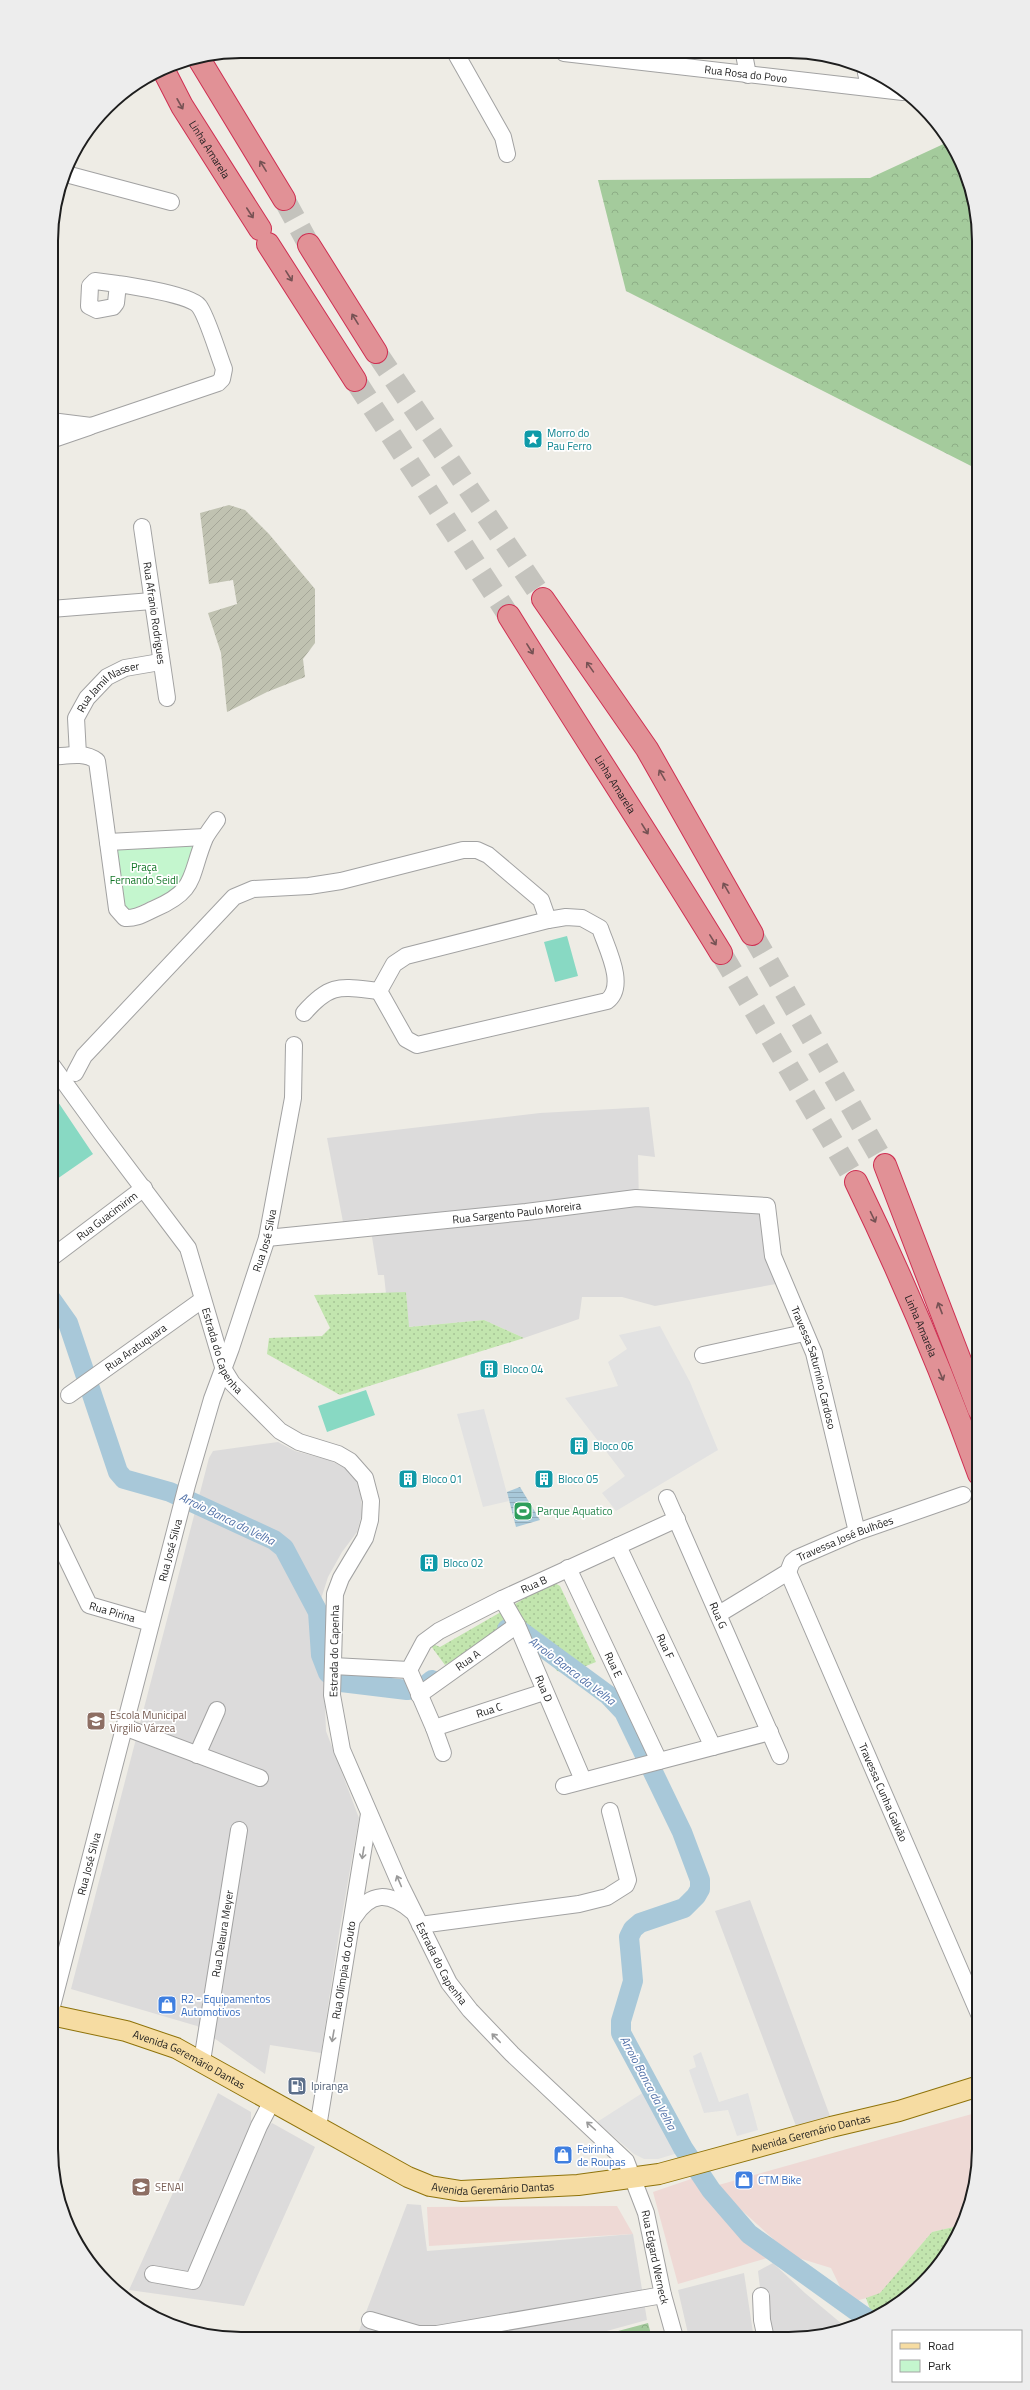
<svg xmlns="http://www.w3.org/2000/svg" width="1030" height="2390" viewBox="0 0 1030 2390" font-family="'Titillium Web',sans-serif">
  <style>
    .residential { fill: #dcdbdb }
    .commercial { fill: #eed9d5 }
    .construction { fill: url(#construction-furrows) }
    .grass { fill: url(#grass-dots) }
    .forest { fill: url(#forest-crowns) }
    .park { fill: #c4f6ce }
    .pitch { fill: #88d9c3 }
    .parking { fill: #e2e2e2 }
    .water { fill: url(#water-rules) }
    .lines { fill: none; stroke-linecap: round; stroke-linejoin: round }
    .river { stroke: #a8c8d9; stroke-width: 20 }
    .highway-tunnel { stroke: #c4c3bd; stroke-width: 22; stroke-dasharray: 22 11; stroke-linecap: butt }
    .minor-casing { stroke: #a2a2a2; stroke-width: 18 }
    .major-casing { stroke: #8f730a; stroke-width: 22 }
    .highway-casing { stroke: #cf2f52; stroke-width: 24 }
    .minor { stroke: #fff; stroke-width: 16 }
    .major { stroke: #f6dca2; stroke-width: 20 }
    .highway { stroke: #e19196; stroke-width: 22 }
    .oneway { stroke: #765254 }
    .oneway2 { stroke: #9a9a9a }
    .labels { text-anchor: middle; stroke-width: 3.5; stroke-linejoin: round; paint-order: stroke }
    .street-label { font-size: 11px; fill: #1e1e1e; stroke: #fff }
    .culture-label { font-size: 11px; fill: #0d838f; stroke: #fff; text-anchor: start }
    .park-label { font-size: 11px; fill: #137627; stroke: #fff }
    .leisure-label { font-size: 11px; fill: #27864d; stroke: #fff; text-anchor: start }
    .education-label { font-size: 11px; fill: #785e54; stroke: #fff; text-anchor: start }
    .shop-label { font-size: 11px; fill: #366cbe; stroke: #fff; text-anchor: start }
    .service-label { font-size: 11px; fill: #4e5e75; stroke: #fff; text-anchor: start }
    .water-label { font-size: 12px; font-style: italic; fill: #5171a8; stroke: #fff }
    .rim { fill: none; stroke: #1e1e1e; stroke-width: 2 }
  </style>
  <defs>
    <pattern id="construction-furrows" width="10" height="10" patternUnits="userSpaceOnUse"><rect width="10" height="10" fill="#c0c2b1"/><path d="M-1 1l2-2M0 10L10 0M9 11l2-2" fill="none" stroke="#a5a698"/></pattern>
    <pattern id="grass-dots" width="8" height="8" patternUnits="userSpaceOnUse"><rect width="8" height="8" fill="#c2e5ae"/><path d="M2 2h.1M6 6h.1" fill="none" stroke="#a6c495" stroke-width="1.8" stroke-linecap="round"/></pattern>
    <pattern id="forest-crowns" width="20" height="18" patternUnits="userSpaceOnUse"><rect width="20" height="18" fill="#a4cb9c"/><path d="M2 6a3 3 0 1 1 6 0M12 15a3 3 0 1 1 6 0" fill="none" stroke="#8dae86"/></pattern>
    <pattern id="water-rules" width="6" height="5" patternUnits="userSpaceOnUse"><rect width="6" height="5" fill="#a8c8d9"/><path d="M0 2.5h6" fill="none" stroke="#90abba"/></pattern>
  </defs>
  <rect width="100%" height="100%" fill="#eeece5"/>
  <path class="residential" d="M 649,1107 L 655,1157 L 638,1155 L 639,1206 L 759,1208 L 776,1284 L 655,1306 L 622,1297 L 582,1297 L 579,1319 L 524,1338 L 484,1320 L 408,1327 L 406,1292 L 386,1294 L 384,1275 L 378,1275 L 369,1218 L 343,1222 L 327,1138 L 540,1113 Z
    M 278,1442 L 295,1451 L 329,1460 L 347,1469 L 356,1480 L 361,1497 L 362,1514 L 357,1532 L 342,1552 L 328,1577 L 321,1599 L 326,1731 L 359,1818 L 340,1927 L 321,2053 L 270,2045 L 265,2074 L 197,2026 L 71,1989 L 209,1458 L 213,1451 Z
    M 750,1900 L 830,2116 L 796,2126 L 715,1911 Z
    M 218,2093 L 251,2112 L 251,2120 L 259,2126 L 265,2129 L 272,2123 L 315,2147 L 244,2306 L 129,2290 Z
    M 407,2204 L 421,2205 L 427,2251 L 633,2234 L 647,2320 L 581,2338 L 357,2336 Z
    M 773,2263 L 805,2293 L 848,2329 L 838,2333 L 789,2339 L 766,2339 L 758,2271 Z
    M 744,2273 L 754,2339 L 689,2338 L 678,2290 Z"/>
  <path class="commercial" d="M 979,2112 L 979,2161 L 965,2222 L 962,2225 L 932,2232 L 880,2294 L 874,2296 L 848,2303 L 831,2268 L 792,2256 L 715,2186 Z
    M 697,2177 L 771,2257 L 678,2284 L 653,2192 Z
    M 617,2206 L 633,2234 L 429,2246 L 427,2207 Z"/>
  <path class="construction" d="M 229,505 L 245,510 L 269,534 L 315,589 L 315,643 L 303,659 L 305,677 L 267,692 L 227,712 L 221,653 L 208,613 L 237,604 L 233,580 L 209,584 L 200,513 Z"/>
  <path class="grass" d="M 406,1292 L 409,1327 L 484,1320 L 524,1338 L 340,1395 L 267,1354 L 269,1338 L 322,1336 L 330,1328 L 314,1295 Z
    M 553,1582 L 560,1586 L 596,1662 L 568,1673 L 557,1671 L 542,1647 L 510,1627 L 445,1665 L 428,1642 L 440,1647 Z
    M 962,2225 L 932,2274 L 884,2313 L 873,2318 L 866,2298 L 880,2293 L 932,2232 Z"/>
  <path class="forest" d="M 950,141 L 973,192 L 979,241 L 979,470 L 626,291 L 598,180 L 870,178 Z
    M 648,2323 L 652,2338 L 592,2338 Z"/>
  <path class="park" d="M 192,843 L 195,847 L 187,873 L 174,890 L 126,912 L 121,911 L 114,848 Z"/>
  <path class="pitch" d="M 567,936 L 578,976 L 555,982 L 544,942 Z
    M 52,1093 L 93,1154 L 57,1179 L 51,1171 Z
    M 366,1390 L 375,1415 L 327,1432 L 318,1406 Z"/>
  <path class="parking" d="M 660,1326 L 690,1382 L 718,1450 L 616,1511 L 602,1493 L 625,1476 L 565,1398 L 618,1386 L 608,1362 L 627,1349 L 619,1335 Z
    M 484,1409 L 509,1501 L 483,1507 L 457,1414 Z
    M 701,2052 L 719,2102 L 748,2093 L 758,2130 L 737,2136 L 728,2110 L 704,2113 L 689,2070 L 696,2067 L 693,2056 Z
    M 644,2092 L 678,2153 L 658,2159 L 644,2159 L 634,2154 L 597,2122 Z"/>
  <path class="water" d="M 520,1487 L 540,1520 L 516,1527 L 507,1492 Z"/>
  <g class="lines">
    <path class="river" d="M 51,1299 L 68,1323 L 118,1472 L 124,1479 L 170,1492 L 274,1540 L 284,1548 L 318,1612 L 321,1655 L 328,1673 L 341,1682 L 407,1690 L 422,1688 L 432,1680
      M 507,1629 L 518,1629 L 608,1695 L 624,1712 L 682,1832 L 700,1880 L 700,1889 L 696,1896 L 684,1908 L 640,1923 L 633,1929 L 629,1937 L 633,1981 L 621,2021 L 621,2033 L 683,2148 L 711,2190 L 749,2234 L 869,2320"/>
    <path class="highway-tunnel" d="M 284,199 L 309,245
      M 376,352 L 543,599
      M 355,380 L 509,616
      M 752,934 L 885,1165
      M 721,953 L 856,1182"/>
    <g class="minor-casing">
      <g id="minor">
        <path d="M 455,52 L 503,137 L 507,154"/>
        <path id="s1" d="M 564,53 L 903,92"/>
        <path d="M 744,54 L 748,75"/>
        <path d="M 865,68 L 869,87"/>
        <path d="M 66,174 L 171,202"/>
        <path d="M 51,421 L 91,426 L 218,383 L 222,379 L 224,369 C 218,354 207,316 199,306 C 189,293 113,283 95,281 L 90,286 L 89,306 L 97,310 L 113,307 L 116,303 L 118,284"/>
        <path d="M 51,440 L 89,427"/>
        <path id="s2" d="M 142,527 L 167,698"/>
        <path d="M 51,609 L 152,601"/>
        <path id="s3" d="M 78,755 L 76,718 L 87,698 L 107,677 L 125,668 L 160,662"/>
        <path d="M 51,757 C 67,756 84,751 97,761 L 117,909 L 125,918 C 136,919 145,913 154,909 C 198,890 189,876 205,838 C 208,832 213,826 217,820"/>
        <path d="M 108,842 L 205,837"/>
        <path d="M 566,917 L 582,918 L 600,928 C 607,949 627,986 607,1001 L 417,1045 L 406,1039 L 379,991 L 394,964 L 406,956 L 548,920 Z"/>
        <path d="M 304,1013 C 331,982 341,987 379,991"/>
        <path id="s4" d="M 51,1064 L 102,1134 L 188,1248 L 224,1370 L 232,1383 L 280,1431 L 299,1442 L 338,1454 L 350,1461 L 365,1478 L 371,1501 L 370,1520 L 365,1538 L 341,1578 L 335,1594 L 332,1695 L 342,1750 L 400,1884 L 449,1983 L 470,2010 L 512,2054 L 626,2161 L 646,2213 L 663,2295 L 675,2338"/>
        <path d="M 75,1073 L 84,1056 L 234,897 L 253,889 L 309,886 L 341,881 L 463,850 L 477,850 L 488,855 L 541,900 L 548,920"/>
        <path id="s5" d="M 267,1238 L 526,1212 L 636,1198 L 767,1206 L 773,1256 L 814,1353 L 857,1532"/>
        <path id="s6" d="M 51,1258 L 144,1188"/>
        <path d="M 703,1355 L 804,1333"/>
        <path id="s7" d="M 69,1395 L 202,1300"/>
        <path id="s8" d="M 667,1498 L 780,1756"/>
        <path id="s9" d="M 51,1526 L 89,1605 L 151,1623"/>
        <path id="s10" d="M 618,1546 L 713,1747"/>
        <path id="s11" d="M 568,1568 L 659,1761"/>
        <path id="s12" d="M 788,1572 L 979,2014"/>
        <path id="s13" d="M 502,1599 L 517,1625 L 583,1780"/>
        <path id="s14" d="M 719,1614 L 788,1572 L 792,1562 L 797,1558 L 857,1532 L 963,1495"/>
        <path id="s15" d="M 333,1666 L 409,1670 L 424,1642 L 439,1631 L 502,1599 L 677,1519"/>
        <path d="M 409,1670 L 434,1728 L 443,1753"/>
        <path id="s16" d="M 419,1695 L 517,1625"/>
        <path d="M 124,1727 L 260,1778"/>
        <path id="s17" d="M 434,1728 L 544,1692"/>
        <path d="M 197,1755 L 217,1710"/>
        <path d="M 564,1786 L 770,1732"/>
        <path d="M 354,1917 C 371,1891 389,1892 412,1911"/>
        <path d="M 420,1925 L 579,1904 L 607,1897 L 626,1885 L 628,1880 L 610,1811"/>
        <path id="s18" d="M 51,2010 L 187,1485 L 212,1399 L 231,1348 L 267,1238 L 293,1098 L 294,1045"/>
        <path id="s19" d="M 202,2061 L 239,1830"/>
        <path id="s20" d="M 318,2127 L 369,1814"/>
        <path d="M 153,2274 L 193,2281 L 259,2126 L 272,2101"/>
        <path d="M 761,2296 L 762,2320 L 766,2339"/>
        <path d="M 370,2320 L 418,2334 L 437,2334 L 663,2295"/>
      </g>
    </g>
    <g class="major-casing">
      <g id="major">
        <path id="s21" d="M 51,2015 L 126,2031 L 176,2048 L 408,2177 L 430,2186 L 461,2191 L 578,2185 L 659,2174 L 831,2127 L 899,2111 L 979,2086"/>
      </g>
    </g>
    <g class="highway-casing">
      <g id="highway">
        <path d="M 199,59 L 284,199"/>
        <path id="s22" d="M 163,69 L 182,106 L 260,229"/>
        <path d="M 268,244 L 355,380"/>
        <path d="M 309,245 L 376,352"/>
        <path d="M 543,599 L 647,749 L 752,934"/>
        <path id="s23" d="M 509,616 C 579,729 652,840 721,953"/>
        <path d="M 885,1165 L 979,1410"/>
        <path id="s24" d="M 856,1182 C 902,1277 943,1374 979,1474"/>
      </g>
    </g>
    <use href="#minor" class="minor"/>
    <use href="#major" class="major"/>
    <use href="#highway" class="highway"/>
  </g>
  <defs><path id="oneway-shaft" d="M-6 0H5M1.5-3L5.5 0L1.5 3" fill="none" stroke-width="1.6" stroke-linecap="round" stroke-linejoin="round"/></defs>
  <g class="oneway">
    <use href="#oneway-shaft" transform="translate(180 104) rotate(61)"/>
    <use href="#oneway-shaft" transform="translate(263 166) rotate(-122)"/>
    <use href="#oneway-shaft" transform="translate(250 213) rotate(57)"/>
    <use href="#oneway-shaft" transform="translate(289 276) rotate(58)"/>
    <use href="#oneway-shaft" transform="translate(355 319) rotate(-122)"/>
    <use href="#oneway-shaft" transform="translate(530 649) rotate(58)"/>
    <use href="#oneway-shaft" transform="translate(590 667) rotate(-125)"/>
    <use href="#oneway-shaft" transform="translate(662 775) rotate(-120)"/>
    <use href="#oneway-shaft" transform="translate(645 829) rotate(58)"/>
    <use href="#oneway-shaft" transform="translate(726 888) rotate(-120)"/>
    <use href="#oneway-shaft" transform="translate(713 940) rotate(58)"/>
    <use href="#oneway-shaft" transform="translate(873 1217) rotate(64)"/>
    <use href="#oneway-shaft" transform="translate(940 1308) rotate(-111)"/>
    <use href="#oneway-shaft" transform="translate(941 1375) rotate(67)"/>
  </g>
  <g class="oneway2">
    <use href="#oneway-shaft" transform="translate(363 1853) rotate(99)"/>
    <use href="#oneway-shaft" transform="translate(399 1881) rotate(-113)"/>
    <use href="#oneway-shaft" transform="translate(333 2036) rotate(100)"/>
    <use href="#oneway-shaft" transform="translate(496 2038) rotate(-134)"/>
    <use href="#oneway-shaft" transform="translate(591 2126) rotate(-138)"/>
  </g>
  <defs>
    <g id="sight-square" transform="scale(1)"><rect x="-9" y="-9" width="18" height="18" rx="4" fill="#0f9aa8" stroke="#fff"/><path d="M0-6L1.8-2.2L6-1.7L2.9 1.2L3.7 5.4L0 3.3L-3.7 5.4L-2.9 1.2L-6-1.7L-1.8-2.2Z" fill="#fff"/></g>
    <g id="building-square" transform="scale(1)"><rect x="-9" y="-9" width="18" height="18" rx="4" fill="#0f9aa8" stroke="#fff"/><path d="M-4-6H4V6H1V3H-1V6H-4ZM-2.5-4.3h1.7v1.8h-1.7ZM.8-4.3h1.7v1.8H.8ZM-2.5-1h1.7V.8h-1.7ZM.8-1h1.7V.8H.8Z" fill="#fff"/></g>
    <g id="stadium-square" transform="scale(1)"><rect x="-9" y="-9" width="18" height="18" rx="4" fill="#2e9e5b" stroke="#fff"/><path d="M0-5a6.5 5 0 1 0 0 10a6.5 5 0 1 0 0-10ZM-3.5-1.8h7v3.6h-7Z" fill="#fff"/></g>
    <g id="school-square" transform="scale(1)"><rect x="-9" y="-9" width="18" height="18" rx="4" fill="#8d6e63" stroke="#fff"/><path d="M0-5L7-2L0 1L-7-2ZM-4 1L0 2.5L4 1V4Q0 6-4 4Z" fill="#fff"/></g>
    <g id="shop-square" transform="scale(1)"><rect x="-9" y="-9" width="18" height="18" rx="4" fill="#3f7fe0" stroke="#fff"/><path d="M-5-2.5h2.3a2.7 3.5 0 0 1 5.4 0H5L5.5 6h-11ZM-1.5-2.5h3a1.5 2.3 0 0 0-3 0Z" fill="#fff"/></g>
    <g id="fuel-square" transform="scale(1)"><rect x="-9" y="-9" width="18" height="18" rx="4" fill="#5c6f8a" stroke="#fff"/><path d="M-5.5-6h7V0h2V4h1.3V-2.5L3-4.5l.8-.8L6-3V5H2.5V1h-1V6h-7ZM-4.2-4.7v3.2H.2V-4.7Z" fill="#fff"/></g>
  </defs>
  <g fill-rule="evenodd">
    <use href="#sight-square" x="533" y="439"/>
    <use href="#building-square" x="489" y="1369"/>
    <use href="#building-square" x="579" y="1446"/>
    <use href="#building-square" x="408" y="1479"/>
    <use href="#building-square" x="544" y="1479"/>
    <use href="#stadium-square" x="523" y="1511"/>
    <use href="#building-square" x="429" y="1563"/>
    <use href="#school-square" x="96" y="1721"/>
    <use href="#shop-square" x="167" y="2005"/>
    <use href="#fuel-square" x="297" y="2086"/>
    <use href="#shop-square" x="563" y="2155"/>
    <use href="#shop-square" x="744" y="2180"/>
    <use href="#school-square" x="141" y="2187"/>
  </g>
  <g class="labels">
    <g class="street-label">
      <text dy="4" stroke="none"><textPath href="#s1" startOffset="183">Rua Rosa do Povo</textPath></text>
      <text dy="4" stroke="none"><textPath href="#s22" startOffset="93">Linha Amarela</textPath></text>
      <text dy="4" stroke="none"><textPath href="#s2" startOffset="87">Rua Afranio Rodrigues</textPath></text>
      <text dy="4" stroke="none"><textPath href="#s3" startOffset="84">Rua Jamil Nasser</textPath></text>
      <text dy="4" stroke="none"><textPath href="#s23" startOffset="199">Linha Amarela</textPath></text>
      <text dy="4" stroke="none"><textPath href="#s5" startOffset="251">Rua Sargento Paulo Moreira</textPath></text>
      <text dy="4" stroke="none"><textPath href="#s6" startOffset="70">Rua Guacimirim</textPath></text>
      <text dy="4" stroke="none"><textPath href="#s18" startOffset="799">Rua José Silva</textPath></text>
      <text dy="4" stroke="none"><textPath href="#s24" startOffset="158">Linha Amarela</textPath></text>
      <text dy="4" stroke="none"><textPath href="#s7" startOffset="82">Rua Aratuquara</textPath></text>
      <text dy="4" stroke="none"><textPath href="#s4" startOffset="338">Estrada do Capenha</textPath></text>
      <text dy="4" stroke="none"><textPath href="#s5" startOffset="672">Travessa Saturnino Cardoso</textPath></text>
      <text dy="4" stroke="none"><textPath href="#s14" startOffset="150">Travessa José Bulhões</textPath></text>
      <text dy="4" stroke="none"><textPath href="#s18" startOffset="475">Rua José Silva</textPath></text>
      <text dy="4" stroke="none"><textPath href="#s15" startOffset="232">Rua B</textPath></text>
      <text dy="4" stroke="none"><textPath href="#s9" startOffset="112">Rua Pirina</textPath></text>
      <text dy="4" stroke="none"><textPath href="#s8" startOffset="128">Rua G</textPath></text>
      <text dy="4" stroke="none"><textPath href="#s10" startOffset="111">Rua F</textPath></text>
      <text transform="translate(334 1651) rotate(-89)" y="4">Estrada do Capenha</text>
      <text dy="4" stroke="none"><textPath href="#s16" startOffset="60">Rua A</textPath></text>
      <text dy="4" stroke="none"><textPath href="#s11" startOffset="107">Rua E</textPath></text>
      <text dy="4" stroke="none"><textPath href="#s13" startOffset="99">Rua D</textPath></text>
      <text dy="4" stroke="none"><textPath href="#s17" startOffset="58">Rua C</textPath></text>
      <text dy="4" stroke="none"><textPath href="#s12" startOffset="240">Travessa Cunha Galvão</textPath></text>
      <text dy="4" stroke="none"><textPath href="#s18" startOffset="151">Rua José Silva</textPath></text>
      <text dy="4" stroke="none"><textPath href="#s19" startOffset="129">Rua Delaura Meyer</textPath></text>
      <text dy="4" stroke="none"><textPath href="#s4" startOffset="1057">Estrada do Capenha</textPath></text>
      <text dy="4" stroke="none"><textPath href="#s20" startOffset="159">Rua Olímpia do Couto</textPath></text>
      <text dy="4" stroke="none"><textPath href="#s21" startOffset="146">Avenida Geremário Dantas</textPath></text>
      <text dy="4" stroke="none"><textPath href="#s21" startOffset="806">Avenida Geremário Dantas</textPath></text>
      <text dy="4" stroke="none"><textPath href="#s21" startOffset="482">Avenida Geremário Dantas</textPath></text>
      <text dy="4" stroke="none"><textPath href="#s4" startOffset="1430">Rua Edgard Werneck</textPath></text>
    </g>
    <g class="culture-label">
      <text x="547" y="437">Morro do<tspan x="547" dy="13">Pau Ferro</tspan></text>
      <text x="503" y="1373">Bloco 04</text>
      <text x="593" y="1450">Bloco 06</text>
      <text x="422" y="1483">Bloco 01</text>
      <text x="558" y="1483">Bloco 05</text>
      <text x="443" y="1567">Bloco 02</text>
    </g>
    <g class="park-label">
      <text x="144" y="871">Praça<tspan x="144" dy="13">Fernando Seidl</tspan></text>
    </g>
    <g class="leisure-label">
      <text x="537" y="1515">Parque Aquatico</text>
    </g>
    <g class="education-label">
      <text x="110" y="1719">Escola Municipal<tspan x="110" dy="13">Virgilio Várzea</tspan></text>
      <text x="155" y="2191">SENAI</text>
    </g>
    <g class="shop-label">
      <text x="181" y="2003">R2 - Equipamentos<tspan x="181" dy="13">Automotivos</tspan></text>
      <text x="577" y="2153">Feirinha<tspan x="577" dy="13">de Roupas</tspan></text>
      <text x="758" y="2184">CTM Bike</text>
    </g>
    <g class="service-label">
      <text x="311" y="2090">Ipiranga</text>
    </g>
    <g class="water-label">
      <text transform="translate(227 1519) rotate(26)" y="4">Arroio Banca da Velha</text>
      <text transform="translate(572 1671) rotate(37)" y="4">Arroio Banca da Velha</text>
      <text transform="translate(648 2083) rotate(62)" y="4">Arroio Banca da Velha</text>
    </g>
  </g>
  <path d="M0 0H1030V2390H0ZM241 58H789A183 183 0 0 1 972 241V2149A183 183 0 0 1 789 2332H241A183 183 0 0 1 58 2149V241A183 183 0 0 1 241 58Z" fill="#ededed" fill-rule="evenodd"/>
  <path class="rim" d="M241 58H789A183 183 0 0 1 972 241V2149A183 183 0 0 1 789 2332H241A183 183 0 0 1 58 2149V241A183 183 0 0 1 241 58Z"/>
  <rect x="892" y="2330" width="130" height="52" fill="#ffffff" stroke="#a5a5a5"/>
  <rect x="900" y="2343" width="20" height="6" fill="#f6dca2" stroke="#a5a5a5"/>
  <text x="928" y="2350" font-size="12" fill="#1e1e1e">Road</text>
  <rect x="900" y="2360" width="20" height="12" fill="#c4f6ce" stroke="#a5a5a5"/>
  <text x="928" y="2370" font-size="12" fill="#1e1e1e">Park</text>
</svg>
